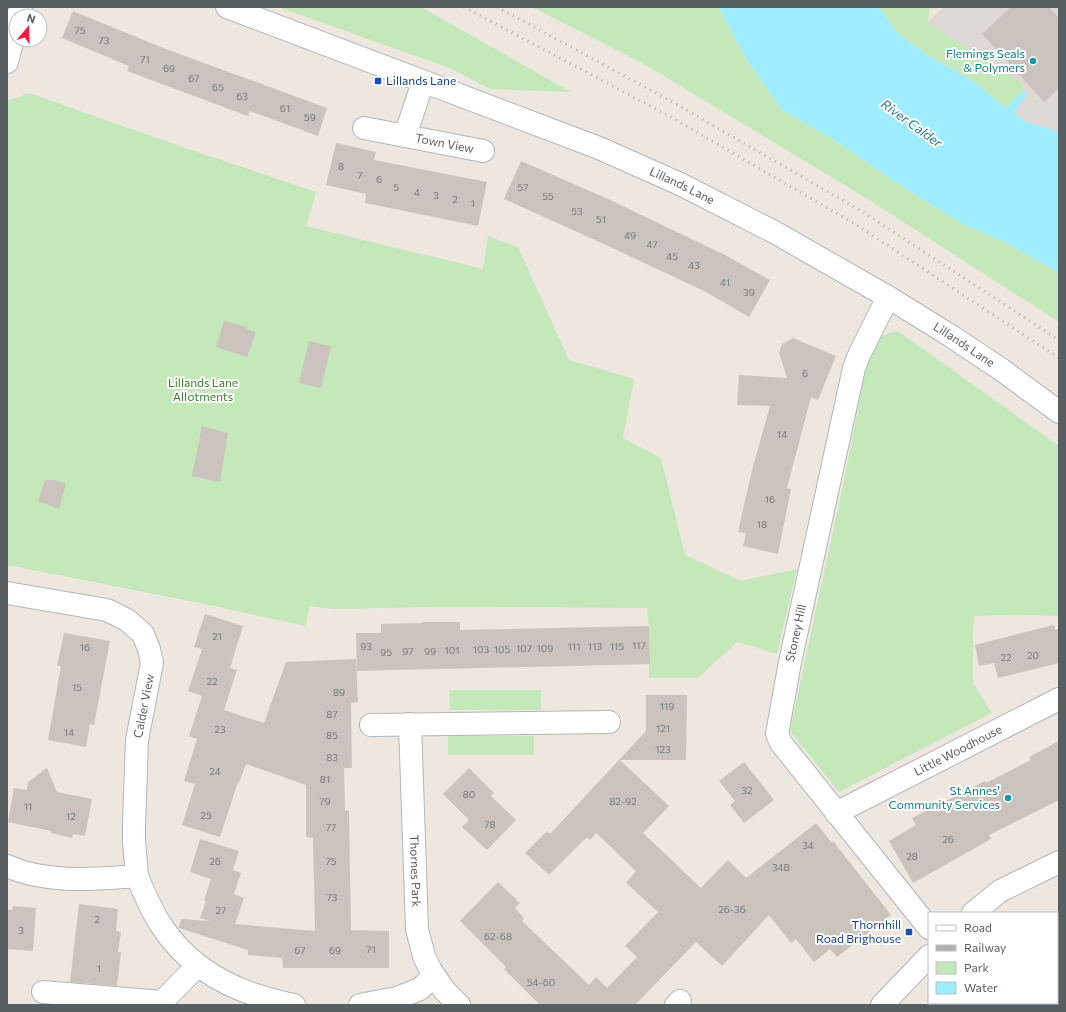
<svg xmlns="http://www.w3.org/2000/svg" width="1066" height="1012" viewBox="0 0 1066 1012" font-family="Commissioner,sans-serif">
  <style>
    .industrial { fill: #ded9d4 }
    .green { fill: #c4e8b9 }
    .water { fill: #9eecff }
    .building { fill: #cbc4be }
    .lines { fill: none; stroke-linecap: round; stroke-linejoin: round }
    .minor-casing { stroke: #b1b6b9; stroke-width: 24 }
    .minor { stroke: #fff; stroke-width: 22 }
    .rail { stroke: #b0b1b2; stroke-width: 3; stroke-dasharray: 1 5; stroke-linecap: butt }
    .culture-dot { fill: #0f9aa8; stroke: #fff; stroke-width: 1.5 }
    .transit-dot { fill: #1a4fb4; stroke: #fff; stroke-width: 1.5 }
    .labels { text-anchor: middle; stroke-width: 4; stroke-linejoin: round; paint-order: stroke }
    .number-label { font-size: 10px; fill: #75787a }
    .culture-label { font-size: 12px; fill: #0d838f; stroke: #fff; text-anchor: end }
    .transit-label { font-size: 12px; fill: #164399; stroke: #fff; text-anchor: start }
    .street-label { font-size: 12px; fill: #585f63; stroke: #fff }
    .park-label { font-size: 12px; fill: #3b812a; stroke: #fff }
    .water-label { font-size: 13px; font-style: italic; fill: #2a7995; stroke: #fff }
  </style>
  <rect width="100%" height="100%" fill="#eee7df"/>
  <path class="industrial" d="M 943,7 L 1059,7 L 1059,133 L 1026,122 L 1014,113 L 1027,94 L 1023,91 L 1024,84 L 927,23 Z"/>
  <path class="green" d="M 278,7 L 421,7 L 571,92 L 490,89 L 452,69 Z
    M 532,7 L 719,7 L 745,57 L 782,110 L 831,138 L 909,191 L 965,225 L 1005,242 L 1059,273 L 1059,322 L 866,198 L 644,64 Z
    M 879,7 L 930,7 L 928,23 L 1024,84 L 1023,91 L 1006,108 L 973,81 L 929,56 L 898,34 Z
    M 29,93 L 191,150 L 316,192 L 306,226 L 483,269 L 488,236 L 518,247 L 569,360 L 634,379 L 623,438 L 661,458 L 685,555 L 741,581 L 797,569 L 777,654 L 737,642 L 698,678 L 649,678 L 649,626 L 647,608 L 441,607 L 333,609 L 310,606 L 305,626 L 195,602 L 7,565 L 7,101 Z
    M 898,331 L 1059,446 L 1059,616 L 1017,615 L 975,616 L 973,627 L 973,683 L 992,713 L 839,792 L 790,731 L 844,480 L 870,347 C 878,336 884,334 898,331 Z
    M 449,690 L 541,690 L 541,710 L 450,710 Z
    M 448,736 L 534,736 L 534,755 L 448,755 Z"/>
  <path class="water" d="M 719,7 L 879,7 L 898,34 L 929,56 L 973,81 L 1006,108 L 1023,91 L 1027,94 L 1014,113 L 1026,122 L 1059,132 L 1059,273 L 1005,242 L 965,225 L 909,191 L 831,138 L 782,110 L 745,57 Z"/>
  <path class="building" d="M 1011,7 L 1049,7 L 1059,18 L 1059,88 L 1044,102 L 982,34 Z
    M 73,11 L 163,48 L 327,108 L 318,136 L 250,111 L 248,116 L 127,71 L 129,66 L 62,38 Z
    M 336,143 L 376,152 L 374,160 L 487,182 L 478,226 L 365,203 L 366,194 L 326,185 Z
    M 521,161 L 608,199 L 725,255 L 770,280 L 749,317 L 706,292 L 606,245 L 504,199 Z
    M 224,321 L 247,327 L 246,329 L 256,332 L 247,357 L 216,347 Z
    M 793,338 L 836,356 L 818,400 L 811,397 L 787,488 L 791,489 L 778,554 L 743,546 L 746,533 L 738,532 L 752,470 L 770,406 L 737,405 L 739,375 L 787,378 L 779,353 L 782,344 Z
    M 309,341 L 331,346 L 321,388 L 299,383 Z
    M 202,426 L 228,433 L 220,482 L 192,476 Z
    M 45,480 L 55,480 L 66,484 L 59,509 L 38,501 Z
    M 205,614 L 243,626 L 230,668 L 237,670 L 224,710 L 264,723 L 286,662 L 356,659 L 358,702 L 351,703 L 352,768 L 344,768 L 345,811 L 349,811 L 351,930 L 389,931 L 389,968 L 283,968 L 282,958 L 248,955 L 248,950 L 179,928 L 181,919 L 210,921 L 200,918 L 206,901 L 204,900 L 211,879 L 190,872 L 200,839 L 239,851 L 233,870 L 241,873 L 234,894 L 244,898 L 235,924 L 315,931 L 313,838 L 306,837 L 306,785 L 246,764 L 239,783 L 238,782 L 220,837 L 182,825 L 195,784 L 184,781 L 197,739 L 189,736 L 202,696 L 188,691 L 202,649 L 194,647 Z
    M 422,622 L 460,622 L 460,630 L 649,626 L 650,664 L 357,671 L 356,633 L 381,633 L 381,624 L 422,623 Z
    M 1054,625 L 1055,630 L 1059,629 L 1059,663 L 998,678 L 994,663 L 979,666 L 975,645 Z
    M 64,633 L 110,641 L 94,725 L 90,724 L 86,747 L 48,740 L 61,666 L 57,666 Z
    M 646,695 L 687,695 L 686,760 L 620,760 L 669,806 L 643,833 L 701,888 L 728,860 L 746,878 L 816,823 L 832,843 L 833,841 L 891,915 L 837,957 L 830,949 L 814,962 L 796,939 L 791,943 L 769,915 L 722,966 L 696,942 L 635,1005 L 540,1005 L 504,969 L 506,967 L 460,921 L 498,882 L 520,903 L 515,908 L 524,918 L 522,921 L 589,985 L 596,977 L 607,988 L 637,957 L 625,946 L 658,912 L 626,883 L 636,871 L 596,833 L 590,840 L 587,837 L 549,875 L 525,853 L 547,831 L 550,834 L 646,731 Z
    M 1059,741 L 1059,800 L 989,835 L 991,839 L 913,883 L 889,841 L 916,825 L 912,818 L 985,781 L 986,783 L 1031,760 L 1029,757 Z
    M 744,762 L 774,800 L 744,823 L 730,805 L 735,801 L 719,781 Z
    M 47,768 L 57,792 L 92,799 L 85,836 L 73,834 L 72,838 L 51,833 L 51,831 L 8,822 L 14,788 L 27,790 L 28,782 Z
    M 469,768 L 494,793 L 491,796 L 516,820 L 487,850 L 462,827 L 469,820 L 443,794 Z
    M 79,904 L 118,909 L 116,931 L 121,932 L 118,952 L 121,952 L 117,986 L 70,982 Z
    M 13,906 L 36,908 L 33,951 L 7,949 L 7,910 L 12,910 Z"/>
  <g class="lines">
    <g class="minor-casing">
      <g id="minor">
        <path id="s1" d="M 227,7 L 599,148 L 680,184 L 776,233 L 888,297 L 951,336 L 1002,370 L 1059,412"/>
        <path d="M 18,16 L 21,7"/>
        <path d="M 7,62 L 16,26"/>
        <path id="s2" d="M 364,128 L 483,151"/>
        <path d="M 405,136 L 423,82"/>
        <path d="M 888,297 L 859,355 L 854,368 L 790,662 L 777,734 L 781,743 L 929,928"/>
        <path d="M 7,593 L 107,610 L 127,620 L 143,634 L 149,649 L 152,663 L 137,740 L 134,824 L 134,841 L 137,876"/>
        <path id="s3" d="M 410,724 L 417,929 L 424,956 L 431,971 L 445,991 L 459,1005"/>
        <path d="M 371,725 L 609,722"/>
        <path id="s4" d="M 836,813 L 1059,699"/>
        <path d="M 7,866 C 47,884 94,879 137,876 C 144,893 151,910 161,925 C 191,972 241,995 294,1005"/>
        <path d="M 973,913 L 1000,891 L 1059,862"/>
        <path d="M 43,992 L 162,1002 L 197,966"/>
        <path d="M 1000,1003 L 1002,1005"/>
        <path d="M 360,1005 L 397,998 L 420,989 L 434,976"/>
        <path d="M 676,1005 L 680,1001"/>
        <path d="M 882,1005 L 929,956"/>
      </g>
    </g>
    <use href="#minor" class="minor"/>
    <path class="rail" d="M 464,7 L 669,116 L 855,224 L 1059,358
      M 497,7 L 676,104 L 863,212 L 1059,340"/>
  </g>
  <g class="culture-dot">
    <circle cx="1033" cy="61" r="4"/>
    <circle cx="1008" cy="798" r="4"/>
  </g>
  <g class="transit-dot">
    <rect x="374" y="77" width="8" height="8" rx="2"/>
    <rect x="905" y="928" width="8" height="8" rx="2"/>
  </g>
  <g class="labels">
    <g class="number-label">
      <text x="80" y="34">75</text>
      <text x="104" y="44">73</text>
      <text x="145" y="63">71</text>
      <text x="169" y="72">69</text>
      <text x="194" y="82">67</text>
      <text x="218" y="91">65</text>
      <text x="242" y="100">63</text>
      <text x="285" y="112">61</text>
      <text x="310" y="121">59</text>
      <text x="341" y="170">8</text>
      <text x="360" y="179">7</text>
      <text x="379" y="183">6</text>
      <text x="396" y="191">5</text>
      <text x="523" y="191">57</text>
      <text x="417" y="196">4</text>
      <text x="436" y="199">3</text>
      <text x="548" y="200">55</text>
      <text x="455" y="203">2</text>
      <text x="473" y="207">1</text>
      <text x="577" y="215">53</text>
      <text x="601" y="223">51</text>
      <text x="630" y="239">49</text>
      <text x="652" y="248">47</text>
      <text x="672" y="260">45</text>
      <text x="694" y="269">43</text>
      <text x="725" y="286">41</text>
      <text x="749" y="296">39</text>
      <text x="805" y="377">6</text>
      <text x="782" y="438">14</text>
      <text x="770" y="503">16</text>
      <text x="762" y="528">18</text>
      <text x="217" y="640">21</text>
      <text x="639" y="649">117</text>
      <text x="366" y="650">93</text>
      <text x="574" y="650">111</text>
      <text x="595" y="650">113</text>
      <text x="617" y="650">115</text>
      <text x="85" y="651">16</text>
      <text x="524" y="652">107</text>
      <text x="545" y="652">109</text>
      <text x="481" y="653">103</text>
      <text x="502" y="653">105</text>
      <text x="452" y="654">101</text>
      <text x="408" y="655">97</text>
      <text x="430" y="655">99</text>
      <text x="386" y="656">95</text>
      <text x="1033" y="659">20</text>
      <text x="1006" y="661">22</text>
      <text x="212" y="685">22</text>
      <text x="77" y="691">15</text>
      <text x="339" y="696">89</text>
      <text x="667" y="710">119</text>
      <text x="332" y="718">87</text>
      <text x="663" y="732">121</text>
      <text x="220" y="733">23</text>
      <text x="69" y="736">14</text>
      <text x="332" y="739">85</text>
      <text x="663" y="753">123</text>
      <text x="332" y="761">83</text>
      <text x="215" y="775">24</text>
      <text x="325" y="783">81</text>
      <text x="747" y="794">32</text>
      <text x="469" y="798">80</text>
      <text x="325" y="805">79</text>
      <text x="623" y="805">82-92</text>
      <text x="28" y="810">11</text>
      <text x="206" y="819">25</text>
      <text x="71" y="820">12</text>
      <text x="490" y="828">78</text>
      <text x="331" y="831">77</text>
      <text x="948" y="843">26</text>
      <text x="808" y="849">34</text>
      <text x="912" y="860">28</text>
      <text x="215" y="865">26</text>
      <text x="331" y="865">75</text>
      <text x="781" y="871">34B</text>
      <text x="332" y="901">73</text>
      <text x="732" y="913">26-36</text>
      <text x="221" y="914">27</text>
      <text x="97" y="923">2</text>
      <text x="21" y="934">3</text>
      <text x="498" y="940">62-68</text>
      <text x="371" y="953">71</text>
      <text x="300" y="954">67</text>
      <text x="335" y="954">69</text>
      <text x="99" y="972">1</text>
      <text x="541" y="986">54-60</text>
    </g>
    <g class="culture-label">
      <text x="1025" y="58">Flemings Seals<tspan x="1025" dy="14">&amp; Polymers</tspan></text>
      <text x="1000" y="795">St Annes'<tspan x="1000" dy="14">Community Services</tspan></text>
    </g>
    <g class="transit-label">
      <text x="386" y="85">Lillands Lane</text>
      <text x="901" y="929" text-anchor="end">Thornhill<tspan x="901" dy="14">Road Brighouse</tspan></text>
    </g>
    <g class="street-label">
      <text dy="4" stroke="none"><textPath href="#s2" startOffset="82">Town View</textPath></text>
      <text dy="4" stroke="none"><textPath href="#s1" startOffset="489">Lillands Lane</textPath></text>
      <text dy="4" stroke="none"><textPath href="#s1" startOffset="813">Lillands Lane</textPath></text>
      <text transform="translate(796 633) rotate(-78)" y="4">Stoney Hill</text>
      <text transform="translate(144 706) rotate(-79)" y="4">Calder View</text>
      <text dy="4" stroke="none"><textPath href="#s4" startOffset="137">Little Woodhouse</textPath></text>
      <text dy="4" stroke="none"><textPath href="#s3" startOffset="147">Thornes Park</textPath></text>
    </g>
    <g class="park-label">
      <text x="203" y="387">Lillands Lane<tspan x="203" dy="14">Allotments</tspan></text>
    </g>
    <g class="water-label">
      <text transform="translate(912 123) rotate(36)" y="5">River Calder</text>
    </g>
  </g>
  <rect width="1066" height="1012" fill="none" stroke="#585f63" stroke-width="16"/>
  <rect x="928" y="912" width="130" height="92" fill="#ffffff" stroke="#bcbfc1"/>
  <rect x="936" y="925" width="20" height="6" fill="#ffffff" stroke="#bcbfc1"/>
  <text x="964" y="932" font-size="12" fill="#585f63">Road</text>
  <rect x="936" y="945" width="20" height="6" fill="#b0b1b2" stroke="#bcbfc1"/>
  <text x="964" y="952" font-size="12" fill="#585f63">Railway</text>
  <rect x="936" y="962" width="20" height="12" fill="#c4e8b9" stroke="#bcbfc1"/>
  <text x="964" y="972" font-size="12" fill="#585f63">Park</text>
  <rect x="936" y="982" width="20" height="12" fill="#9eecff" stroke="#bcbfc1"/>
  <text x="964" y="992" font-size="12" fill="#585f63">Water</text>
  <g transform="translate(28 28) rotate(19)"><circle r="19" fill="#ffffff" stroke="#bcbfc1"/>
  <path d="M0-3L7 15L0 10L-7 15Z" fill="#fb183e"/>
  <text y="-6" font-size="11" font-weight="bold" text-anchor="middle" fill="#585f63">N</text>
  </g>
</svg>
